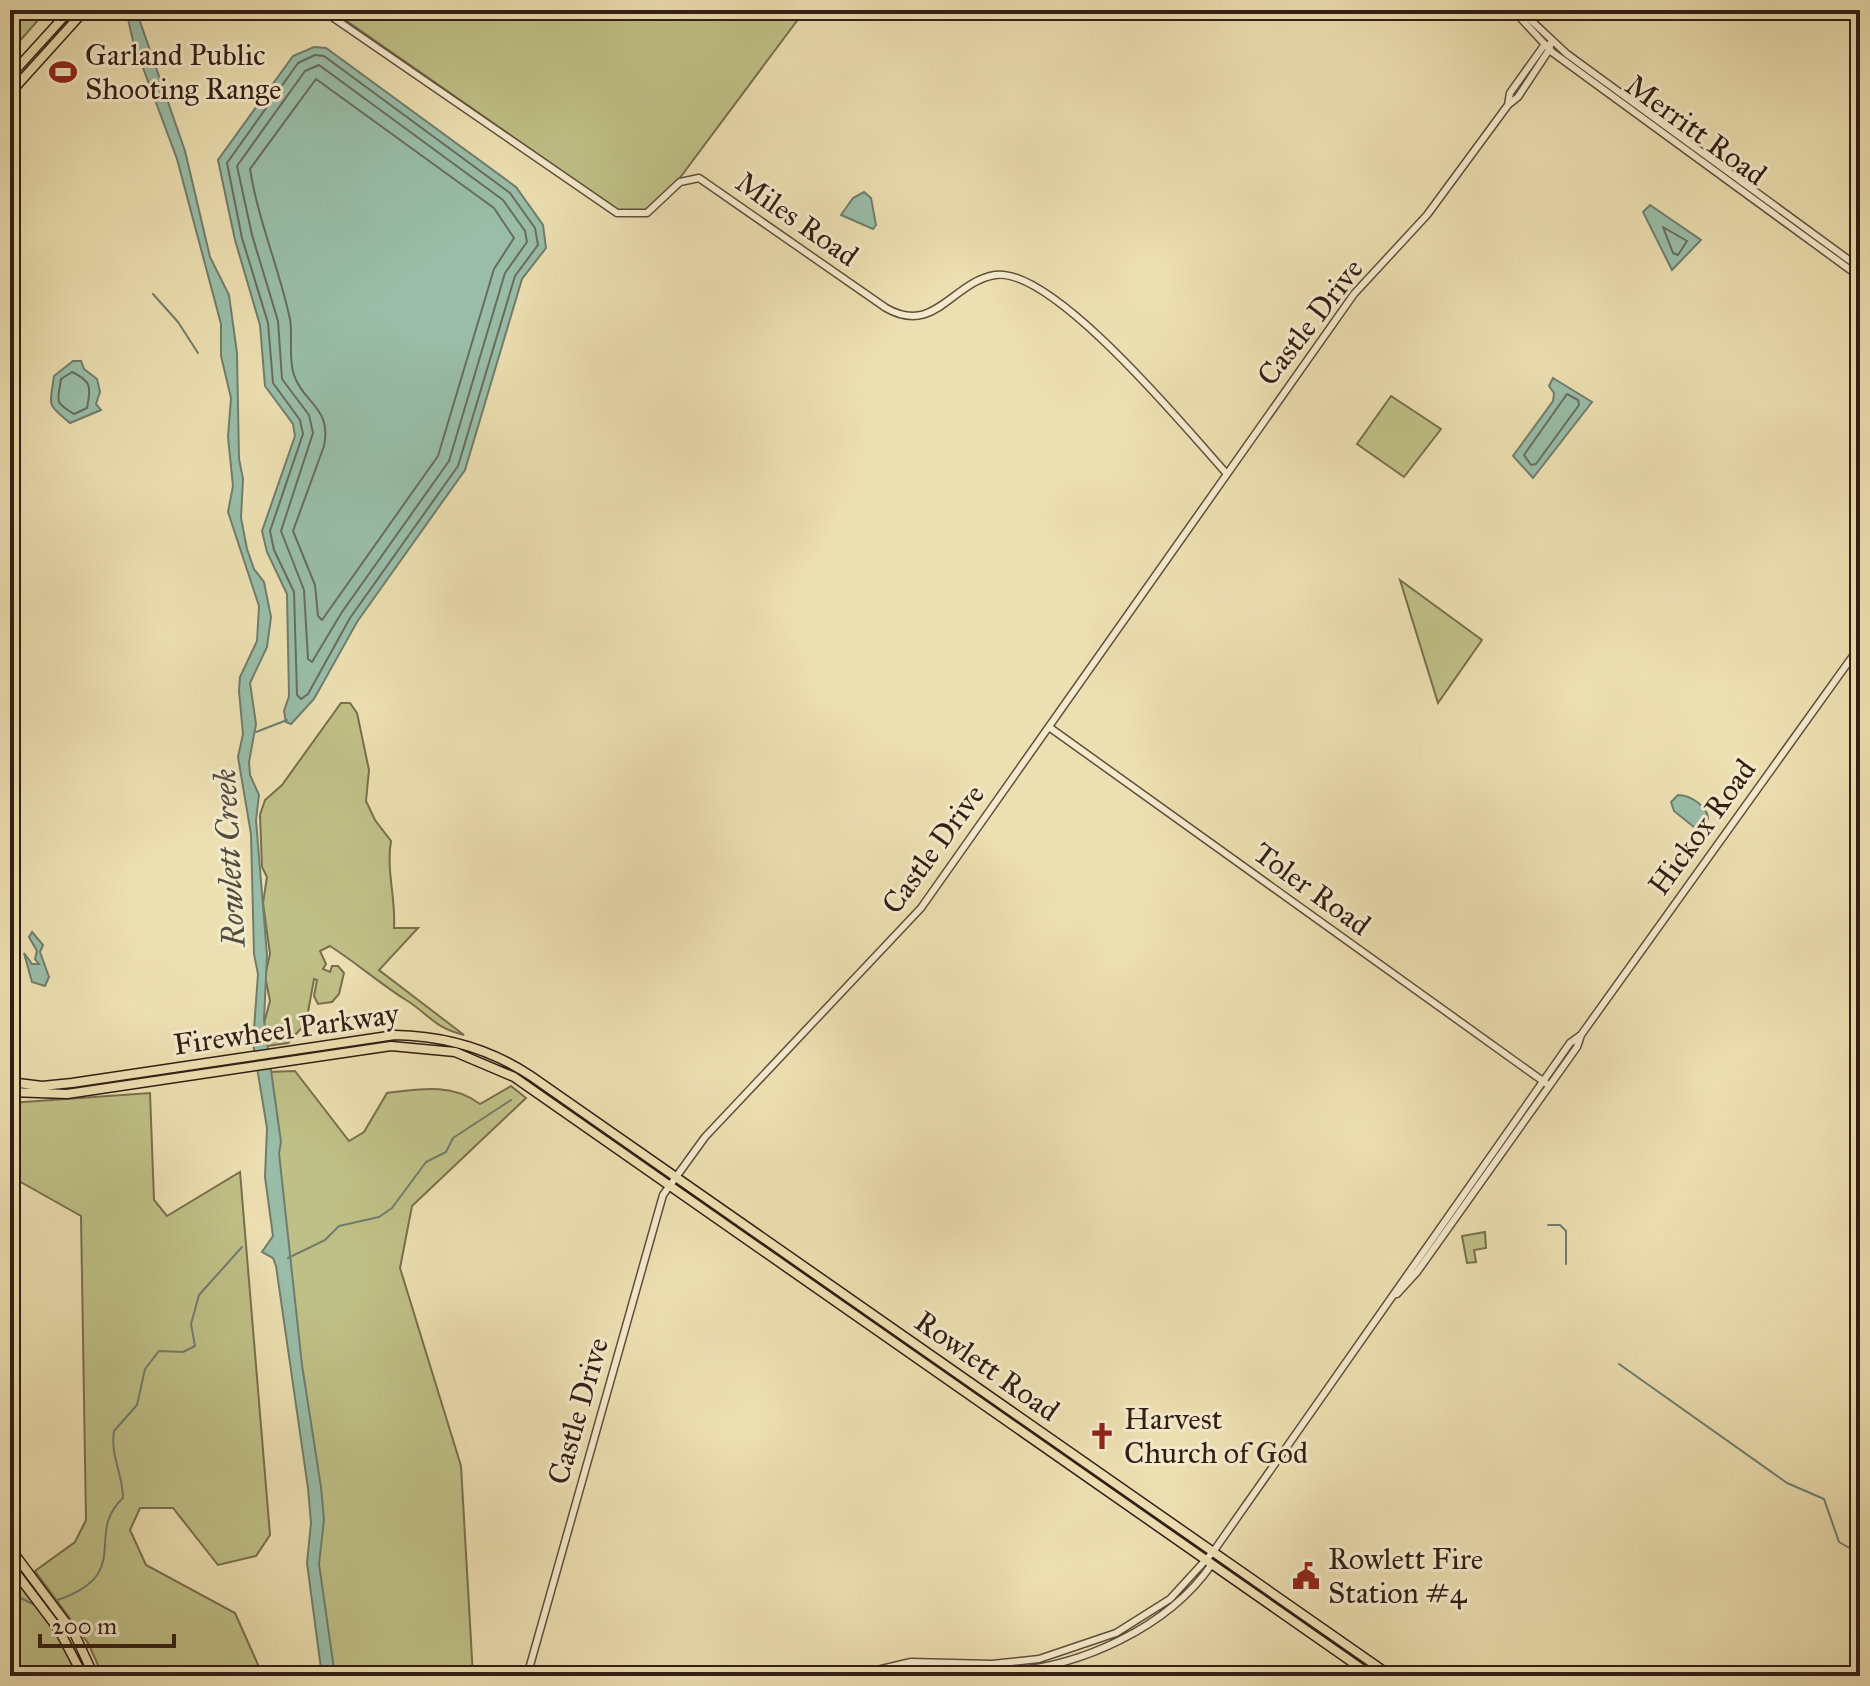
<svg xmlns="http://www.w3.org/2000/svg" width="1870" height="1686" viewBox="0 0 1870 1686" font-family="'IM FELL Great Primer',serif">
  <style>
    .green { fill: #bfc087; stroke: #796e4e; stroke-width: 2 }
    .water { fill: #99bda8; stroke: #707d6d; stroke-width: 2 }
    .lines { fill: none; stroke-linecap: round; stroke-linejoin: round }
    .shore { stroke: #666d5e; stroke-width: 2 }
    .stream { stroke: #707d6d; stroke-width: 2 }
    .minor-casing { stroke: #614e3b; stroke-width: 9 }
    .major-casing { stroke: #331d14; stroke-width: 11 }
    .minor { stroke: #f3eacc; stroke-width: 6 }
    .major { stroke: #ecdfb1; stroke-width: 8 }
    .labels { text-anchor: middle; stroke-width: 6; stroke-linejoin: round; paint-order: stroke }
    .poi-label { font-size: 30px; fill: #331d14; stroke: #f3eacc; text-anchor: start }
    .street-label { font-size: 30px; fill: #331d14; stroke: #f3eacc }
    .water-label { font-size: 32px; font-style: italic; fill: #524d40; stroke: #f3eacc }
  </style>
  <rect width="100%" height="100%" fill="#ecdfb1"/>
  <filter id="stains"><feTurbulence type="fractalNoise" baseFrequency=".0025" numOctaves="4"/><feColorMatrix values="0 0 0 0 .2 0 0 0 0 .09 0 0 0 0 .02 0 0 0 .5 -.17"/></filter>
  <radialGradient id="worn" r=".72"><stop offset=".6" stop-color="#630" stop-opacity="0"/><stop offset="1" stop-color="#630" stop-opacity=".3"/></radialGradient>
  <path class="green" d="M 10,10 L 47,10 L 10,52 Z
    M 331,10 L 805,10 L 679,179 L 646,210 L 618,210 Z
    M 1391,396 L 1441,429 L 1404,477 L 1357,444 Z
    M 1400,580 L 1482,640 L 1438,703 Z
    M 341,703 L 350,703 L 357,713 L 369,770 L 366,801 L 375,820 L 391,841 C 386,871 396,898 394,928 L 418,928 L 379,970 L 464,1035 C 434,1028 429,1014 406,1000 C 379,983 358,964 330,946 L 320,951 L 326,964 L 323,969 L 330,972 L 332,966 L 338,966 L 344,973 L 339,994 L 332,1002 L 318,1004 L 314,996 L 317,980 L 314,979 L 306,1023 L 288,1043 L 267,1046 L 264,1023 L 270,1001 L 265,976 L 270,954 L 263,903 L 267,877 L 262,867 L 260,815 L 265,800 L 282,785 Z
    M 295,1071 L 349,1141 L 364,1132 L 387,1093 C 420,1089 452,1083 480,1104 L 511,1086 L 526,1098 L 412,1206 L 400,1268 L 461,1466 L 473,1676 L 325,1676 L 316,1513 L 297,1386 L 267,1072 Z
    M 150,1093 L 154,1200 L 167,1216 L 240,1172 L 270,1535 L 256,1556 L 218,1565 L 173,1508 L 140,1508 L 130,1530 L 146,1565 L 235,1613 L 263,1676 L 103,1676 L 88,1643 L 35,1571 L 75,1542 L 86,1520 L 81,1216 L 10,1176 L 10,1103 Z
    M 1485,1232 L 1486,1248 L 1474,1250 L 1476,1262 L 1467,1263 L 1462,1236 Z
    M 10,1572 L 62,1642 L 79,1676 L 10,1676 Z"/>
  <path class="water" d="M 126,10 L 136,10 L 185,151 L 210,257 L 229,295 L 237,353 L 239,459 L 243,479 L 241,518 L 247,549 L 254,569 L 264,582 L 271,617 L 267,647 L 250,683 L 256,724 L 249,762 L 250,775 L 259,795 L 256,820 L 267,955 L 264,1020 L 281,1142 L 279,1153 L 302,1365 L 321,1487 L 324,1520 L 319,1564 L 335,1676 L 322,1676 L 307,1563 L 311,1523 L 308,1488 L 276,1266 L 273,1258 L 262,1252 L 273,1236 L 265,1177 L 267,1128 L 253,1043 L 258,974 L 254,954 L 251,834 L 238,757 L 243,734 L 239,691 L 240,677 L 257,641 L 259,606 L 228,512 L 233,486 L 228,437 L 231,398 L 221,356 L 221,324 L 177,159 L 133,41 Z
    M 314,47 L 326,48 L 516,187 L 543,225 L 546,248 L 522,279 L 465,470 L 357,622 L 314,699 L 291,724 L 286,722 L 284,711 L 289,696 L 287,594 L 267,552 L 262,531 L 295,436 L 293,424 L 265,386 L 260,325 L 235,240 L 218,160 L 293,56 Z
    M 864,192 L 871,198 L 876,225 L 873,229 L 841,215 L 853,198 Z
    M 1650,205 L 1701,240 L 1672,270 L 1643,212 Z
    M 73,361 L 81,361 L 84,369 L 97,379 L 100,392 L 96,404 L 101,410 L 70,423 C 46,403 50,407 54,376 Z
    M 1553,378 L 1592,402 L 1533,478 L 1513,456 L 1553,401 L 1554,393 L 1549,386 Z
    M 1678,795 C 1690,795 1707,806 1708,818 L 1704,826 L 1694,827 L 1674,811 L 1671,802 Z
    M 32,932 L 43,945 L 40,952 L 49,977 L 45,986 L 32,982 L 24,953 L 32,964 L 39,964 L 35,959 L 37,951 L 29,937 Z"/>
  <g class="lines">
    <path class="shore" d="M 315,55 L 324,56 L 510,193 L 535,228 L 538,245 L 515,276 L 458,466 L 350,618 L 308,694 L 301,699 L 297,695 L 294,592 L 274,550 L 270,531 L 303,434 L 300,420 L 273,383 L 268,323 L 242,238 L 227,163 L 298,63 Z
      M 319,65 L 503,200 L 525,231 L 527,242 L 505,273 L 449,461 L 342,612 L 312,662 L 308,659 L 304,590 L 281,531 L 313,433 L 309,415 L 282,379 L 278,321 L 252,235 L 237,166 L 305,71 Z
      M 316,79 L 494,208 L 514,238 L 494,269 L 438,456 L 322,620 L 318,616 L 315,585 L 293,531 L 324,446 C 332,407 303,403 294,375 C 288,358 293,336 290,319 C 279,268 258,220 250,169 Z
      M 1663,227 L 1687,241 L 1678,255 L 1673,253 Z
      M 72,372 C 92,381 91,388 87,408 L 74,414 C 53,401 58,402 61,379 Z
      M 1567,394 L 1578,400 L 1579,405 L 1536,464 L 1531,465 L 1524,455 Z"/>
    <path class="stream" d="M 153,294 L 178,322 L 198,353
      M 256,732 L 287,720
      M 1548,1225 L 1560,1225 L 1566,1231 L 1566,1264
      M 288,1258 L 325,1240 L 339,1226 L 379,1217 L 392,1208 L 426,1162 L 446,1152 L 453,1138 L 511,1100
      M 1619,1364 L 1787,1483 L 1824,1499 L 1839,1542 L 1860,1554
      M 10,1593 L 37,1606
      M 55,1601 C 136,1574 83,1535 123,1498 C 123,1475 110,1455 114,1431 L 137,1405 L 145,1369 L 159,1351 L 183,1352 L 195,1346 L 191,1324 L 199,1295 L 242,1247"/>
    <g class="minor-casing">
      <path id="minor" d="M 322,10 L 617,213 L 647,213 L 680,182 L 699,178 L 886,308 C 935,336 952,282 995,275 C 1053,266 1188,431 1227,474
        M 1513,10 L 1552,52 L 1860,277
        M 1520,10 L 1567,54 L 1860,268
        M 1508,105 L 1510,93 L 1545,44
        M 1049,727 L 1547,1084
        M 1397,1294 L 1417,1272 L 1577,1047 L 1581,1035 L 1860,646
        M 527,1676 L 663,1195 L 705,1137 L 921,908 L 1354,294 L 1427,215 L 1508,105 L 1518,97 L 1549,50 L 1551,42
        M 852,1676 L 911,1662 L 992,1664 L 1039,1659 L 1116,1633 L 1170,1599 L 1213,1552 L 1570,1043 L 1581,1035
        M 880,1676 C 921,1666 960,1674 1002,1672 C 1079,1668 1168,1628 1212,1564"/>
    </g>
    <g class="major-casing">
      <path id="major" d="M 10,76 L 70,10
        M 10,93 L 85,10
        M 10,1082 L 42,1086 L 72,1083 L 395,1035 C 445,1036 489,1048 531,1076 L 1391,1676
        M 10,1092 L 67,1094 L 391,1046 L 455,1052 L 514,1077 L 1372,1676
        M 10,1548 L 75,1635 L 94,1676
        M 10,1565 L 59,1630 L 83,1676"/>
    </g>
    <use href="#minor" class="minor"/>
    <use href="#major" class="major"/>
  </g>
  <defs>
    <g id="stadium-bare" transform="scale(2.16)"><path d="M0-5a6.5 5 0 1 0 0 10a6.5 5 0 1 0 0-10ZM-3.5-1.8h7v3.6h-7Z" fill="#8f2418" stroke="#f3eacc" stroke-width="2.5" paint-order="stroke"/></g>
    <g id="church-bare" transform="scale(2.16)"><path d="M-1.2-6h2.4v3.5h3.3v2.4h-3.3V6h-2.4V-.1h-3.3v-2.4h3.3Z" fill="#8f2418" stroke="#f3eacc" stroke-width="2.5" paint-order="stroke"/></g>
    <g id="civic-bare" transform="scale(2.16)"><path d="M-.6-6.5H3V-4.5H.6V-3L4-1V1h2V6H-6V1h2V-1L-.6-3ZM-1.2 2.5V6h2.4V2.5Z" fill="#8f2418" stroke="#f3eacc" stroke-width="2.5" paint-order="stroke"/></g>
  </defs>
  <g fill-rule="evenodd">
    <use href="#stadium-bare" x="63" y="72"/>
    <use href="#church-bare" x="1102" y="1436"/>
    <use href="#civic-bare" x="1306" y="1576"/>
  </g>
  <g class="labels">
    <g class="poi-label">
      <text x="85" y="65">Garland Public<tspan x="85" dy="34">Shooting Range</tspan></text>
      <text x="1124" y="1429">Harvest<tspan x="1124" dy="34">Church of God</tspan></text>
      <text x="1328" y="1569">Rowlett Fire<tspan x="1328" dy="34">Station #4</tspan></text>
    </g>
    <g class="street-label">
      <text transform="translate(1696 130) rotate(36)" y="10">Merritt Road</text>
      <text transform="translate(797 219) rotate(35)" y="10">Miles Road</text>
      <text transform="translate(1310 322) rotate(-52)" y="10">Castle Drive</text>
      <text transform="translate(1702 827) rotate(-54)" y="10">Hickox Road</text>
      <text transform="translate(933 849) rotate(-54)" y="10">Castle Drive</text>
      <text transform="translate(1312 889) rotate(36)" y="10">Toler Road</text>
      <text transform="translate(286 1029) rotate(-8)" y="10">Firewheel Parkway</text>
      <text transform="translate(987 1366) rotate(35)" y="10">Rowlett Road</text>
      <text transform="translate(578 1411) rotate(-74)" y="10">Castle Drive</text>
    </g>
    <g class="water-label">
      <text transform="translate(229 858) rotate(-93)" y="11">Rowlett Creek</text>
    </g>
  </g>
  <rect width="1870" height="1686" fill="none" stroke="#ecdfb1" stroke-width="40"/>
  <rect x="12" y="12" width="1846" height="1662" fill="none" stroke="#331d14" stroke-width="4"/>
  <rect x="20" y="20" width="1830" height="1646" fill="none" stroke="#331d14" stroke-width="2"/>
  <path d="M40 1634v12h134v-12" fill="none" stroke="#331d14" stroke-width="4"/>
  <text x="52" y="1634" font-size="24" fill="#331d14" stroke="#f3eacc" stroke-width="6" paint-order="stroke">200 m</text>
  <rect width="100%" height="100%" filter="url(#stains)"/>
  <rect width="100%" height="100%" fill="url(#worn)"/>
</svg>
